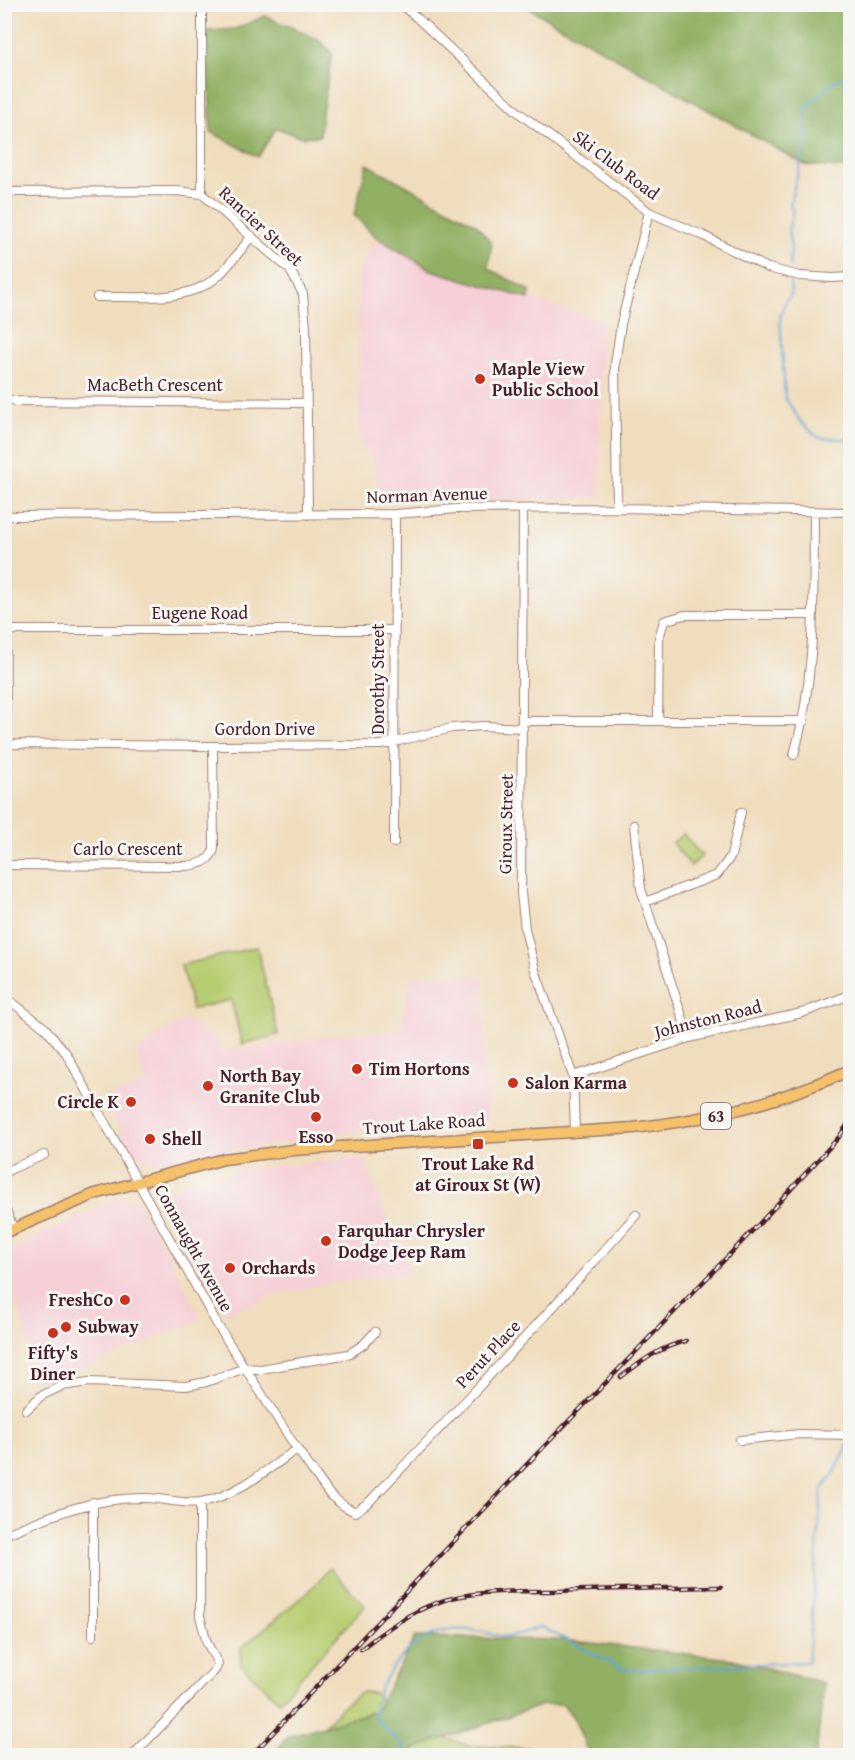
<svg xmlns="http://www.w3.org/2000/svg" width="855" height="1760" viewBox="0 0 855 1760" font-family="'Gentium Book Plus',serif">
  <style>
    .built { fill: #f6cfd7 }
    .green { fill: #b7cd71; stroke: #80764e; stroke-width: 1.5 }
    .forest { fill: #91b063; stroke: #6e6847; stroke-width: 1.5 }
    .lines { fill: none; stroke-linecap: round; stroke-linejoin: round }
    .stream { stroke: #5ea6d5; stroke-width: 2 }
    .minor-casing { stroke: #9d7e74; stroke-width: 10 }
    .major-casing { stroke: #9d7e74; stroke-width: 13 }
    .minor { stroke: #fff; stroke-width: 8 }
    .major { stroke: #f5c16b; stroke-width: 10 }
    .rail-casing { stroke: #4a1f2b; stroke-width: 4.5 }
    .rail { stroke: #f6f6f2; stroke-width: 2; stroke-dasharray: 7; stroke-linecap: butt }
    .poi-dot { fill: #c8321e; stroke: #f6f6f2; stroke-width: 2 }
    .labels { text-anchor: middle; stroke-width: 6; stroke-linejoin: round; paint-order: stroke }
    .shield { fill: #f6f6f2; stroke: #7e6067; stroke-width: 1.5 }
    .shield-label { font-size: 16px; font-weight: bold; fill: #4a1f2b }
    .street-label { font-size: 18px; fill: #4a1f2b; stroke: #f6f6f2 }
    .poi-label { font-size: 18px; font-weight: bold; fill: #4a1f2b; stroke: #f6f6f2; text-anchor: start }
  </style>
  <rect width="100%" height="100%" fill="#f6f6f2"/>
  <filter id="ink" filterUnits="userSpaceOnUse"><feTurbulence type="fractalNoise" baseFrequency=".0167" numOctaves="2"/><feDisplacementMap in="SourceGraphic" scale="12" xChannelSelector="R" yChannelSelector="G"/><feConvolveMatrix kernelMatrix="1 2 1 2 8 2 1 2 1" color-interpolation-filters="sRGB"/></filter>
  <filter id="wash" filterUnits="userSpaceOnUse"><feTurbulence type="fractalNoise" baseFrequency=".008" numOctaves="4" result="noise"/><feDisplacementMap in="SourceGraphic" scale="24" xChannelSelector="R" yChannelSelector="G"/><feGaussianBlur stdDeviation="1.35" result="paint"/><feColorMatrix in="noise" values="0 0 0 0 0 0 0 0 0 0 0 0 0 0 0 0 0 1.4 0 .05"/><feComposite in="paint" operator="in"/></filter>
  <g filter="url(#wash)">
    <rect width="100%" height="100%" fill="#f0ddbd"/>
    <path class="built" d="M 376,237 L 431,270 L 602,320 L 600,497 L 378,501 L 375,464 L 359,439 L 358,272 Z
      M 412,975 L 483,976 L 487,1122 L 352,1132 L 153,1162 L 129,1150 L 105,1097 L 147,1084 L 136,1052 L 186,1018 L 219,1042 L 224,1052 L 346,1034 L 399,1033 Z
      M 363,1158 L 411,1273 L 330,1283 L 278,1294 L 225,1315 L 164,1194 L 201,1178 L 261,1167 Z
      M 119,1198 L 137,1200 L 162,1241 L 201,1320 L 41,1386 L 5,1265 L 5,1252 Z"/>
    <path class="green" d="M 683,834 L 702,856 L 691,866 L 672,843 Z
      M 257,947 L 278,1035 L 242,1044 L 231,1000 L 192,1009 L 181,965 Z
      M 330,1568 L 365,1606 L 279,1701 L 241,1665 L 240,1649 L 310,1590 Z
      M 362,1692 L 375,1693 L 395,1717 L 416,1728 L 469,1746 L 527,1748 L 596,1755 L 294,1756 L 345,1704 Z"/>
    <path class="forest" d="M 523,5 L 850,5 L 850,169 L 805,165 Z
      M 265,16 L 318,39 L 332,53 L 321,119 L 320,136 L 301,137 L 276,128 L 258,157 L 211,132 L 207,31 L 235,29 Z
      M 367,164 L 476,224 L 492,244 L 488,268 L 530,291 L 529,299 L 431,270 L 376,237 L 354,215 Z
      M 415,1637 L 564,1640 L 732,1659 L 824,1683 L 816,1755 L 589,1755 L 575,1720 L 563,1704 L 542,1705 L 413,1749 L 412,1755 L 273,1755 L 288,1736 L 376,1711 Z"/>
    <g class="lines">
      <path class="stream" d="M 790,267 L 791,246 L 788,230 L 793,213 L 790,203 L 804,150 L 807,108 L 833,82 L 850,74
        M 790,281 L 791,295 L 786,300 L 780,317 L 785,398 L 801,422 L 814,434 L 820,438 L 850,439
        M 410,1756 L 402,1745 L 374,1717 C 374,1699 381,1685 391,1670 C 411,1640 441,1624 478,1631 C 489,1633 498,1638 510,1636 C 520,1635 531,1630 541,1627 L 625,1670 L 808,1662 L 822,1489 L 834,1474 L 850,1441"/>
    </g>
  </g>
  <g filter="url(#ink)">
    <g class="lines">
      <g class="minor-casing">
        <path id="minor" d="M 400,4 L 415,16 L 518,112 L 649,212 L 702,235 L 768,268 L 800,276 L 833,278 L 850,277
          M 4,192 L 177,191 L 202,194 L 290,270 L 303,294 L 306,328 L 308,515
          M 202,194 L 202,4
          M 97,297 C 136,296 187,304 218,276 C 231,264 241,249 252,236
          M 4,398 L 15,401 L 306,403
          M 617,508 L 615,364 L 621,324 L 649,212
          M 523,509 L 521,893 L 525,929 L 535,970 L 573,1076 L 575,1131
          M 4,516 L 395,514 L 456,509 L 617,508 L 850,512
          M 5,516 L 6,744
          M 6,630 L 394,630
          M 658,720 L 659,638 L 664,621 L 684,615 L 813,615
          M 523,721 L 804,721
          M 4,744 L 213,746 L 382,745 L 452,728 L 484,726 L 523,728
          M 794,755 C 817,674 813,595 814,512
          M 634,825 L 641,889 L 689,1038
          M 394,843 L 395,514
          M 4,865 L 187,866 C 200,864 210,862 214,849 L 213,746
          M 645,902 L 717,875 L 731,856 L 741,812
          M 4,996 L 45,1028 L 66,1053 L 218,1326 L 297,1449 L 330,1495 L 344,1506 L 355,1512 L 369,1502 C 460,1408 549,1313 636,1215
          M 573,1076 L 689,1038 L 802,1013 L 850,995
          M 4,1174 L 11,1169 L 44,1155
          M 4,1205 L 13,1228
          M 26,1410 L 41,1396 L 62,1386 L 89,1382 L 186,1386 L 206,1382 L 245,1368 L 261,1369 L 349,1354 L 364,1344 L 375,1332
          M 740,1440 L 800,1434 L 850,1435
          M 4,1535 C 52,1515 93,1497 146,1498 C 163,1498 183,1505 201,1502 C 234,1497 270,1468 297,1449
          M 93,1636 L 93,1502
          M 132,1756 L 215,1670 L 218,1664 L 207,1643 L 200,1616 L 200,1503"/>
      </g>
      <g class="major-casing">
        <path id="major" d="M 4,1233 L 95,1194 L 224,1159 L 293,1150 L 633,1128 C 713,1119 777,1103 850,1070"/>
      </g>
      <use href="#minor" class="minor"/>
      <use href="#major" class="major"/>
      <g class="rail-casing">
        <path id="rail" d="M 621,1377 C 642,1361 660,1347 686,1341
          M 361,1649 C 385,1630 410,1612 439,1602 C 472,1590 522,1591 557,1591 C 612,1589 667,1588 721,1587
          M 251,1756 L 505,1487 L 759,1224 L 839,1137 L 850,1121"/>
      </g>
      <use href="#rail" class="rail"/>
    </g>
  </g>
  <g class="poi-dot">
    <circle cx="480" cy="379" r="6"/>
    <circle cx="357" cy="1069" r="6"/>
    <circle cx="513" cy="1083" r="6"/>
    <circle cx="208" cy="1086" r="6"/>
    <circle cx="131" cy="1102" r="6"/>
    <circle cx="316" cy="1117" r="6"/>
    <circle cx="150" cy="1139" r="6"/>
    <rect x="472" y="1138" width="12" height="12" rx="3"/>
    <circle cx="326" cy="1241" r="6"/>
    <circle cx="230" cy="1268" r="6"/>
    <circle cx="125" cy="1300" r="6"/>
    <circle cx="66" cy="1327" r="6"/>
    <circle cx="53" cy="1333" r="6"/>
  </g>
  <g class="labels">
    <rect class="shield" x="701" y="1103" width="30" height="26" rx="4.5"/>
    <g class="shield-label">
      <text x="716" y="1122">63</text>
    </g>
    <g class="street-label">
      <text transform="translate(616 165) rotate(37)" y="6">Ski Club Road</text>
      <text transform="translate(261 226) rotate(43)" y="6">Rancier Street</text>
      <text x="155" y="391">MacBeth Crescent</text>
      <text transform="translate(427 495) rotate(-2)" y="6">Norman Avenue</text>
      <text x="200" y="619">Eugene Road</text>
      <text transform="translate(378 679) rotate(-90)" y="6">Dorothy Street</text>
      <text x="265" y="735">Gordon Drive</text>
      <text transform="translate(506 824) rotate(-89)" y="6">Giroux Street</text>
      <text x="128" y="855">Carlo Crescent</text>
      <text transform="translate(708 1019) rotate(-14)" y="6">Johnston Road</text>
      <text transform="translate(424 1124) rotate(-4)" y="6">Trout Lake Road</text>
      <text transform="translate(194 1248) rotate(61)" y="6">Connaught Avenue</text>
      <text transform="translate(488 1354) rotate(-47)" y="6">Perut Place</text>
    </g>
    <g class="poi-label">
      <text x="492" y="375">Maple View<tspan x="492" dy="21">Public School</tspan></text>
      <text x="369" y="1075">Tim Hortons</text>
      <text x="220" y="1082">North Bay<tspan x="220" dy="21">Granite Club</tspan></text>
      <text x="525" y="1089">Salon Karma</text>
      <text x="119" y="1108" text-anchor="end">Circle K</text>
      <text x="316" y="1143" text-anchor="middle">Esso</text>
      <text x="162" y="1145">Shell</text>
      <text x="478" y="1170" text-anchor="middle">Trout Lake Rd<tspan x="478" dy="21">at Giroux St (W)</tspan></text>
      <text x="338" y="1237">Farquhar Chrysler<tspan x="338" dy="21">Dodge Jeep Ram</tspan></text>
      <text x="242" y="1274">Orchards</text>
      <text x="113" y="1306" text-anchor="end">FreshCo</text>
      <text x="78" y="1333">Subway</text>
      <text x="53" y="1359" text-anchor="middle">Fifty's<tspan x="53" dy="21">Diner</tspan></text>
    </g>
  </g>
  <rect width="855" height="1760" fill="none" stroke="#f6f6f2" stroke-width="24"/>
</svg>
